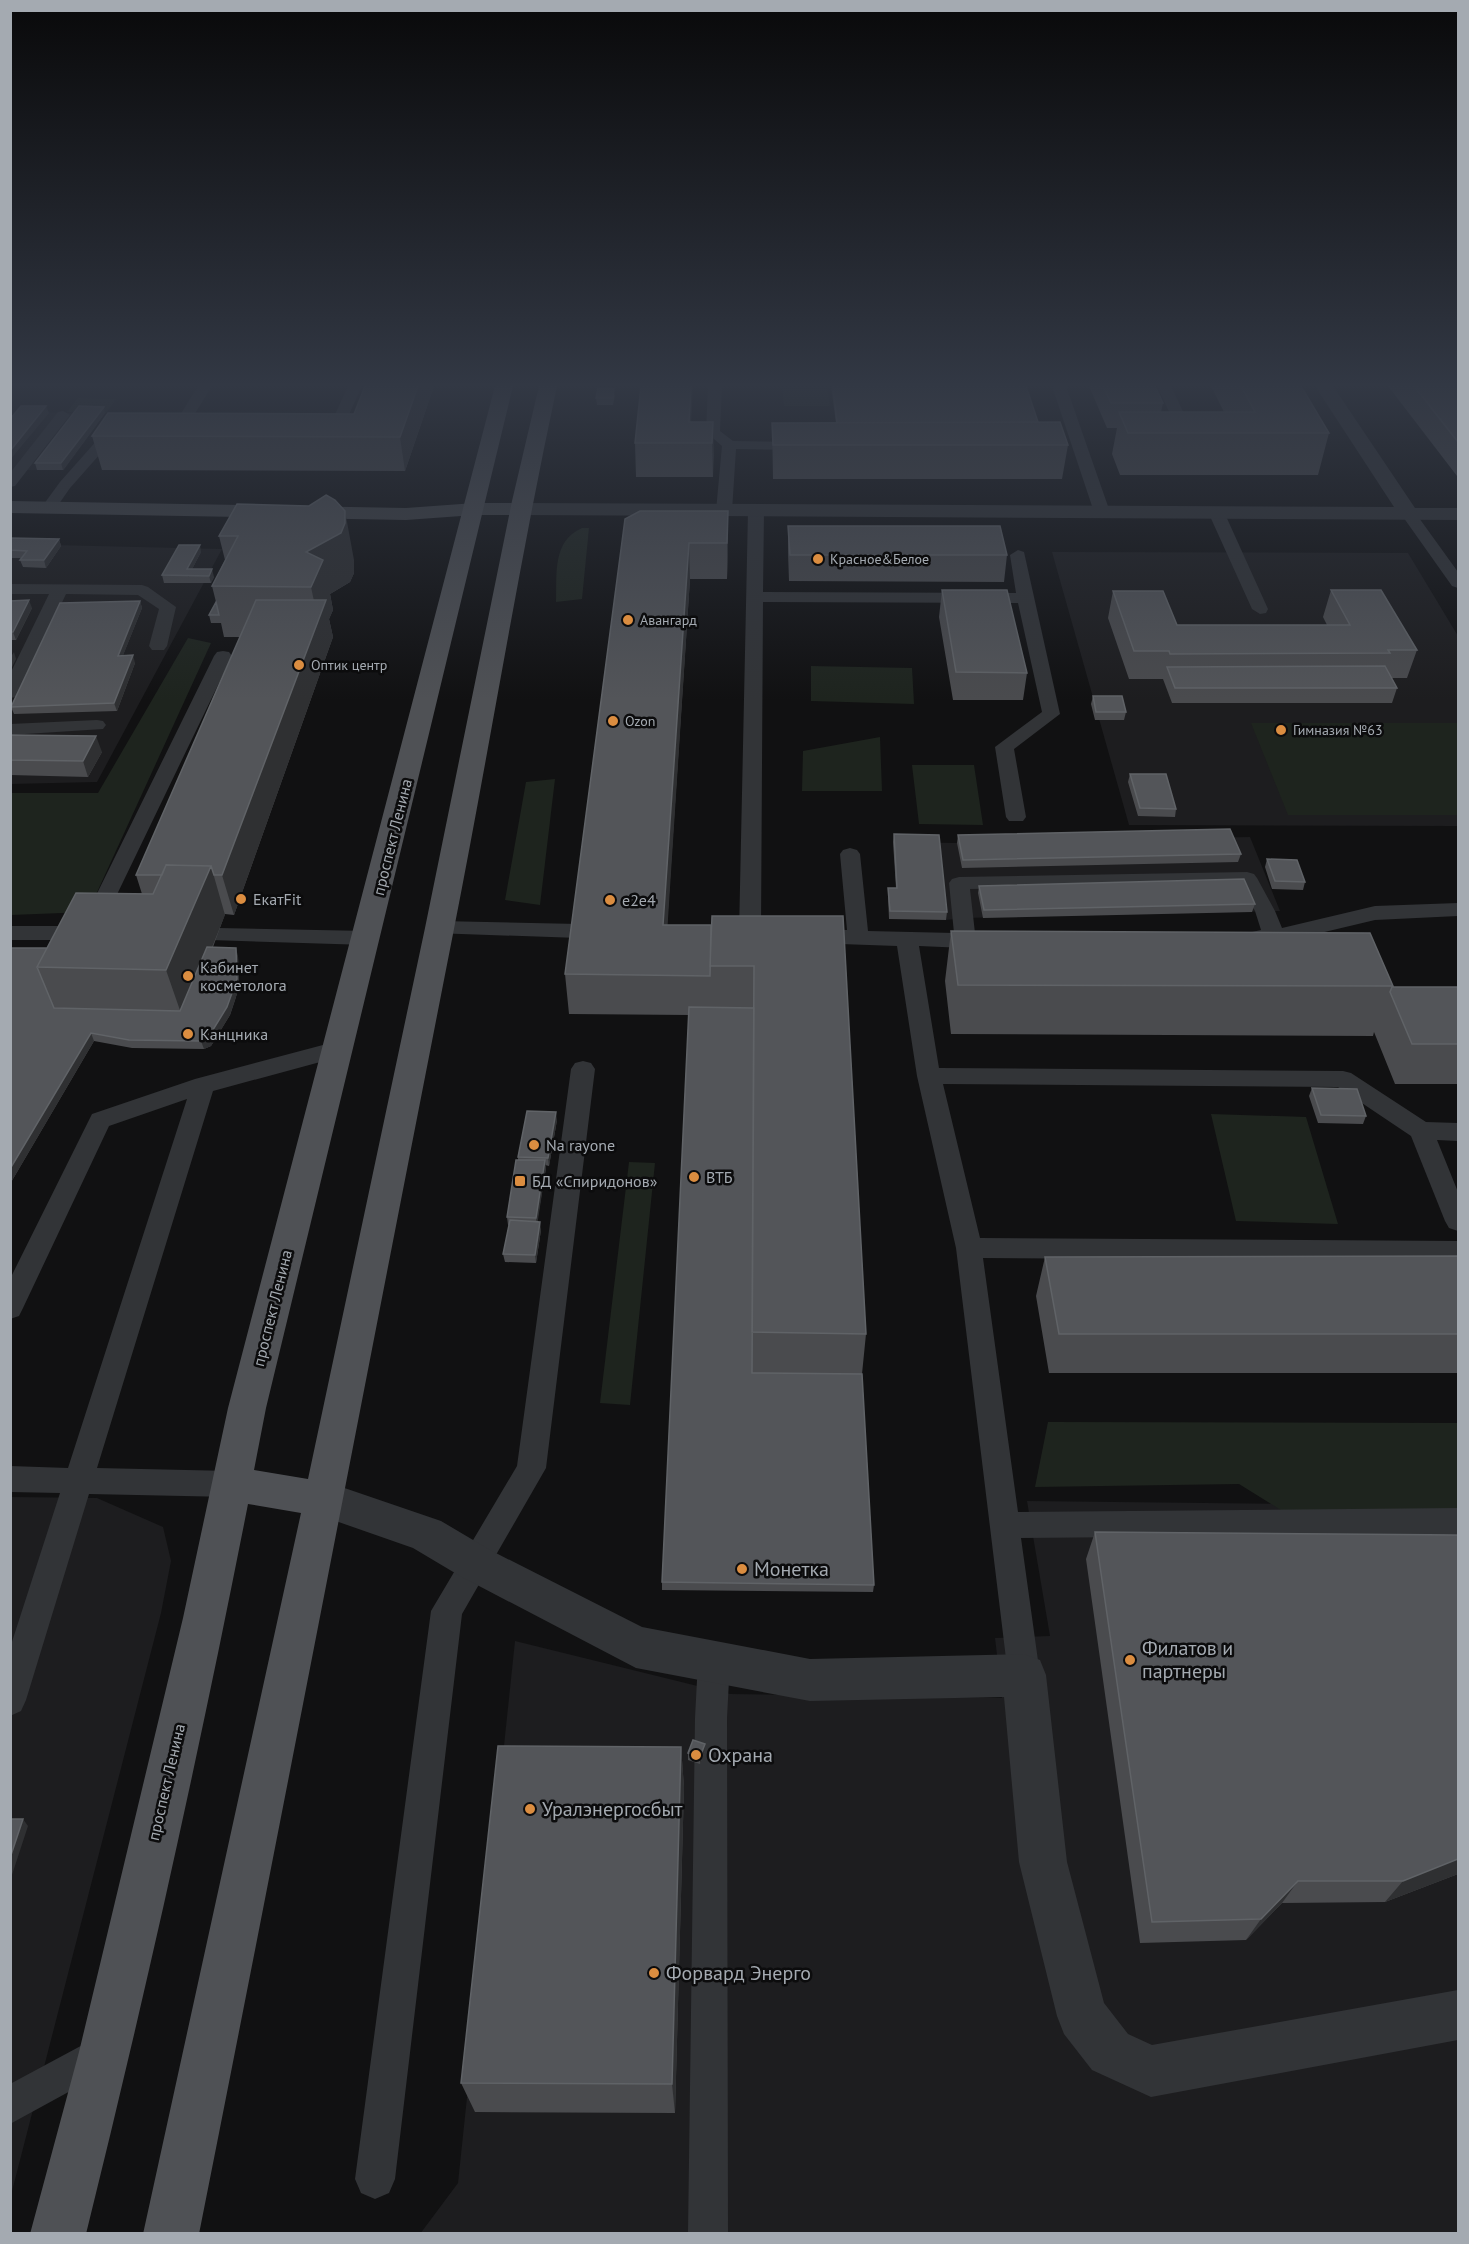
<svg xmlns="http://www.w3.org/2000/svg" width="1469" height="2244" viewBox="0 0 1469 2244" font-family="'PT Sans',sans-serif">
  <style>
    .built { fill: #1d1d1f }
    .green { fill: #1e241e }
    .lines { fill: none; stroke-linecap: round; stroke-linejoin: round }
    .lane { fill: #323437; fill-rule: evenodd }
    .street { fill: #323437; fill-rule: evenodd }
    .secondary { fill: #414346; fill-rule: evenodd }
    .primary { fill: #4f5155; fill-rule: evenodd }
    .wall { fill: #4a4b4e }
    .shaded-wall { fill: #2f3032 }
    .building { fill: #535559; stroke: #606367; stroke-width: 1.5 }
    .poi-dot { fill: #db8d40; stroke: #0c0c0d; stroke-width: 2 }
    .labels { text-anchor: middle; stroke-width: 5; stroke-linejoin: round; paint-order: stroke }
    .far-poi-label { font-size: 14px; fill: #a4aab1; stroke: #0c0c0d; text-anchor: start }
    .street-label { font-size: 16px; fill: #a4aab1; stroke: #0c0c0d }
    .poi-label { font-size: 16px; fill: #a4aab1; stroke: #0c0c0d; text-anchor: start }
    .near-poi-label { font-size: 20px; fill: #a4aab1; stroke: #0c0c0d; text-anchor: start }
  </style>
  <rect width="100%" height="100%" fill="#111112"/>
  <path class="built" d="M 23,412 L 81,413 L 72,425 L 97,425 L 64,470 L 11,470 L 11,428 Z
    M 11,544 L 222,549 L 97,782 L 11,784 Z
    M 1052,552 L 1408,553 L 1458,636 L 1458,826 L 1129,825 Z
    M 1250,837 L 1280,911 L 964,918 L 946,920 L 943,897 L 897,896 L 893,842 L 957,843 Z
    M 11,1497 L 97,1498 L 163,1527 L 171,1561 L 161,1613 L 11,2195 Z
    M 1027,1501 L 1458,1506 L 1458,2233 L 420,2234 L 458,2183 L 515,1641 L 730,1694 L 1002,1698 L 995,1638 L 1050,1636 Z"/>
  <path class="green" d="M 782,386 L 827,386 L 830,406 L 784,406 Z
    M 78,398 L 116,399 L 106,413 L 67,412 Z
    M 582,528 L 589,528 L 582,599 L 556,602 C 557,574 552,541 582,528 Z
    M 188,638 L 211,643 L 88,912 L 11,915 L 10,793 L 98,793 Z
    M 811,666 L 912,668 L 914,704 L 811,701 Z
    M 1251,723 L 1458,723 L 1458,815 L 1288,815 Z
    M 880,737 L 882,791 L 802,791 L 803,751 Z
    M 912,765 L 974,765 L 983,825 L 919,824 Z
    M 555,779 L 540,905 L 505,900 L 526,782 Z
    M 1211,1114 L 1306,1117 L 1338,1224 L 1236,1221 Z
    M 629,1162 L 655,1163 L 630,1405 L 600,1403 Z
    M 1048,1422 L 1458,1423 L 1458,1530 L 1318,1533 L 1239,1484 L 1035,1487 Z"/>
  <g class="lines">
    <path class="lane" d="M 198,386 L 212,386 L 181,436 L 171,436 L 169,433 Z
      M 348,386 L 362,386 L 340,434 L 333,438 L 317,437 L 315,434 L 317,431 L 328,430 Z
      M 708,386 L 722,386 L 720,431 L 733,441 L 804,442 L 811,446 L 804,450 L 736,449 L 732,511 L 724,516 L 716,511 L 722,446 L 706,432 Z
      M 1052,386 L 1066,386 L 1110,512 L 1107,515 L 1102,517 L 1094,512 Z
      M 1157,386 L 1171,386 L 1195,437 L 1193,440 L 1183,440 L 1181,437 Z
      M 63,411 L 70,415 L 15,486 L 10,487 L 10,473 L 58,412 Z
      M 119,428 L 124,429 L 126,432 L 124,435 L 116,436 L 70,488 L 54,511 L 44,511 L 41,508 L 60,482 L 107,429 Z
      M 756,506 L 764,511 L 763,592 L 1016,593 L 1010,555 L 1018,550 L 1024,552 L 1060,714 L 1014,749 L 1026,817 L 1023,821 L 1009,821 L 1006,817 L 995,747 L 1042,712 L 1018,603 L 763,602 L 761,928 L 770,930 L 773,935 L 770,940 L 762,942 L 742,939 L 739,934 L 748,511 Z
      M 1217,509 L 1225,514 L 1268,609 L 1266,613 L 1260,614 L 1252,609 L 1209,514 Z
      M 1409,509 L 1414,511 L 1458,572 L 1458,588 L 1452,586 L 1401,514 Z
      M 10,584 L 142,585 L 148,587 L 176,607 L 167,646 L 164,650 L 152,650 L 149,646 L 159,609 L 138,595 L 66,594 L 19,693 L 16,697 L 10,698 L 10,674 L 49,594 L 10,594 Z
      M 223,651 L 229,652 L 232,656 L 96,938 L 88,940 L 10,940 L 10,926 L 81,926 L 214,656 L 217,652 Z
      M 97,720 L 103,721 L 106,725 L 103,729 L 10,735 L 10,724 Z
      M 850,848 L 857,850 L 860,854 L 868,931 L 954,933 L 949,883 L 952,879 L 959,877 L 1247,872 L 1254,874 L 1257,878 L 1275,911 L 1282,928 L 1375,906 L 1458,903 L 1458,916 L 1375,920 L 1274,944 L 1252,942 L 1249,937 L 1252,932 L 1261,930 L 1255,911 L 1240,884 L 970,889 L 975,933 L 990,935 L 993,940 L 990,945 L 965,948 L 919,946 L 939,1068 L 1343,1071 L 1351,1073 L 1426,1122 L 1458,1123 L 1458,1141 L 1437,1140 L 1458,1192 L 1458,1231 L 1449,1228 L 1445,1221 L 1411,1136 L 1338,1087 L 943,1084 L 980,1238 L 1458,1241 L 1458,1261 L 983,1258 L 1018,1512 L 1458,1508 L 1458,1534 L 1021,1538 L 1040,1675 L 1035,1686 L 1024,1690 L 1013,1686 L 1008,1675 L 956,1248 L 917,1076 L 897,946 L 812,943 L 804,941 L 801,936 L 804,931 L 812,929 L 847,930 L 840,854 L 843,850 Z
      M 440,921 L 579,924 L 587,926 L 590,931 L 587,936 L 579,938 L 433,933 L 429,928 L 433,923 Z
      M 218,928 L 367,931 L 375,933 L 378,938 L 375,943 L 367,945 L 210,940 L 207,935 L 210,930 Z
      M 338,1041 L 346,1043 L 349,1049 L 346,1055 L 213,1091 L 97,1468 L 231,1471 L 241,1475 L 246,1484 L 241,1493 L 231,1497 L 89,1494 L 26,1700 L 21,1711 L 10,1716 L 10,1648 L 60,1493 L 10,1492 L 10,1466 L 68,1468 L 187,1099 L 109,1126 L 23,1308 L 19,1316 L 10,1319 L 10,1279 L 92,1114 L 195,1079 Z
      M 583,1061 L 591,1063 L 595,1069 L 546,1468 L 462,1614 L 395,2179 L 389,2193 L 375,2199 L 361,2193 L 355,2179 L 431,1611 L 517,1466 L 571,1069 L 575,1063 Z
      M 714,1646 L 725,1650 L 730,1661 L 727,1718 L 728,2234 L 688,2234 L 695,1718 L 698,1661 L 703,1650 Z
      M 103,2034 L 116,2040 L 122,2053 L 116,2066 L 10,2124 L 10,2084 Z"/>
    <path class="street" d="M 1315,386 L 1333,386 L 1415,508 L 1458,508 L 1458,520 L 521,515 L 514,513 L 511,509 L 514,505 L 521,503 L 1394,507 Z
      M 324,1481 L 441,1521 L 490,1550 L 642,1627 L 810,1659 L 1024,1654 L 1040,1660 L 1046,1675 L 1067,1862 L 1104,2003 L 1128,2034 L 1152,2045 L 1458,1990 L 1458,2040 L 1151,2097 L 1092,2070 L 1064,2034 L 1057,2016 L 1019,1862 L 1004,1697 L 810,1701 L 636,1668 L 460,1576 L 413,1548 L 310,1512 L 304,1499 L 310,1486 Z"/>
    <path class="secondary" d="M 10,501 L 406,508 L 475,503 L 521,503 L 528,505 L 531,509 L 528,513 L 521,515 L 475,515 L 406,520 L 10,513 Z"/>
    <path class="primary" d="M 495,386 L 513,386 L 266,1408 L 254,1470 L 308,1479 L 425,928 L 512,501 L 539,386 L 557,386 C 518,568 489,752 453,934 C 368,1367 285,1801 199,2234 L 143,2234 L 301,1513 L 248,1504 C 200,1749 146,1992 86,2234 L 30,2234 L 79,2052 L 183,1618 L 228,1408 Z"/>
  </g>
  <path class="wall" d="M 365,386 L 434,386 L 405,471 L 102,470 L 92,436 L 354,414 Z
    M 831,386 L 1026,386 L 1038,422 L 1068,445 L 1062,479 L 773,479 L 772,423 L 836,423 Z
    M 1089,386 L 1155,386 L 1163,403 L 1161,412 L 1224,412 L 1211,386 L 1301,386 L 1329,433 L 1318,475 L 1120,475 L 1112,454 L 1117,428 L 1107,428 Z
    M 1388,386 L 1458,386 L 1458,476 L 1457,476 Z
    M 615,395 L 613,405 L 597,405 L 596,398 Z
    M 105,413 L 63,470 L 37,470 L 35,463 Z
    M 691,422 L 713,422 L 713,477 L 636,477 L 635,443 Z
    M 237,504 L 354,560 L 354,573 L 350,582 L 330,594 L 333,610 L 329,619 L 333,637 L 234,915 L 225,914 L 213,947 L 238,956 L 239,987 L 235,1000 L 230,1015 L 211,1046 L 204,1049 L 132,1048 L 94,1041 L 10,1184 L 10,948 L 47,948 L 142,894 L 136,875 L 240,637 L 224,637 L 221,623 L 211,623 L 209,615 L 216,602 L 212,586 L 225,560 L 219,536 Z
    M 728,511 L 728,546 L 727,579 L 690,579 L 667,925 L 711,925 L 843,916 L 866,1334 L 862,1374 L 874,1585 L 873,1592 L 662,1590 L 662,1582 L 689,1015 L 569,1014 L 565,974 L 625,519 Z
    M 788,526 L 1007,555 L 1004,582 L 789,581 L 788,552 Z
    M 10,538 L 59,539 L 61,546 L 46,568 L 23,567 L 20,560 L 22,558 L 10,558 Z
    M 201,552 L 192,569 L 214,577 L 211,583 L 164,583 L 162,575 Z
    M 942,590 L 1027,673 L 1023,700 L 953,700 L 939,617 Z
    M 1331,590 L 1417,650 L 1407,678 L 1392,678 L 1397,688 L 1392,703 L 1172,703 L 1163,679 L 1129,679 L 1108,618 L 1113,591 L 1177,625 L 1327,625 L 1323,617 Z
    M 10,601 L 32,608 L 16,640 L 10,640 Z
    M 140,601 L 142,608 L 123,655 L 135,663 L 117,711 L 14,714 L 11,707 Z
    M 1093,696 L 1126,712 L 1124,720 L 1095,720 L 1091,704 Z
    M 10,735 L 102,752 L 88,777 L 10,775 Z
    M 1130,774 L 1176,809 L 1175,817 L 1138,816 L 1128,782 Z
    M 894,834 L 947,912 L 946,920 L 889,919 L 888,896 L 888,888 L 896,888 L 893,842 Z
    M 958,835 L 1241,854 L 1238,862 L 962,868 L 957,843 Z
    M 1267,859 L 1305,882 L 1303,890 L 1272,889 L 1265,867 Z
    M 979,886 L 1255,904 L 1252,912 L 983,918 L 978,893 Z
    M 951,931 L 1393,986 L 1392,987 L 1458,987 L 1458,1084 L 1395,1084 L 1374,1032 L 1373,1036 L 951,1034 L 945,981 Z
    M 1312,1088 L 1366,1116 L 1363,1124 L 1318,1123 L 1309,1096 Z
    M 557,1120 L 549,1166 L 545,1165 L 546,1168 L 537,1222 L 541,1230 L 536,1263 L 505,1262 L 503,1254 L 509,1225 L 508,1225 L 507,1217 L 518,1160 L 518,1157 Z
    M 1458,1256 L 1458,1373 L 1049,1373 L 1036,1296 L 1045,1257 Z
    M 1095,1532 L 1458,1535 L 1458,1874 L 1385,1902 L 1282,1903 L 1246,1940 L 1140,1943 L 1086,1559 Z
    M 681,1747 L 684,1787 L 675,2113 L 475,2112 L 461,2083 Z
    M 705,1751 L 700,1764 L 688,1760 L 688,1753 Z"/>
  <path class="shaded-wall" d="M 418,386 L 434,386 L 405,471 L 400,437 Z
    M 691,386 L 693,386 L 690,443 L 689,422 Z
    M 46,406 L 49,413 L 10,460 L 10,451 Z
    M 104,407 L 105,413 L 63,470 L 61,463 Z
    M 713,422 L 714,456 L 713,477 L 712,443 Z
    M 345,511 L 354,560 L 354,573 L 350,582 L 330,594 L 333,610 L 329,619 L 333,637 L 234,915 L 222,875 L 318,620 L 311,587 L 306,552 Z
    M 728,511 L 728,546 L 727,579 L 727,543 Z
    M 59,539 L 61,546 L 46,568 L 44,560 Z
    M 689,543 L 690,579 L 665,965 L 663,925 Z
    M 200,545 L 201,552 L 188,577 L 187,569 Z
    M 212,569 L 214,577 L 211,583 L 209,576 Z
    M 29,600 L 32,608 L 16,640 L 13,632 Z
    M 140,601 L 142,608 L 120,663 L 118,656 Z
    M 14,652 L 16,659 L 10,671 L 10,658 Z
    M 133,655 L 135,663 L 117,711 L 114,703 Z
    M 96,736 L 102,752 L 88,777 L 83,761 Z
    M 211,866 L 225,915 L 183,1019 L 166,970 Z
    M 236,948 L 238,956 L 239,987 L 235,1000 L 230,1015 L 211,1046 L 204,1049 L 201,1041 Z
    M 91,1033 L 94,1041 L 10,1184 L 10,1169 Z
    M 556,1112 L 557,1120 L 549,1166 L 548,1158 Z
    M 545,1160 L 546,1168 L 537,1226 L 536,1218 Z
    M 540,1222 L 541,1230 L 536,1263 L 535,1255 Z
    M 705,1744 L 705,1751 L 700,1764 L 700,1757 Z
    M 681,1747 L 684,1787 L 675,2113 L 672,2084 Z
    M 23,1819 L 28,1826 L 10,1881 L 10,1858 Z
    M 1458,1859 L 1458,1874 L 1385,1902 L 1403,1881 Z
    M 1298,1881 L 1282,1903 L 1246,1940 L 1261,1919 Z"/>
  <path class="building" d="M 365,386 L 418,386 L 400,437 L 92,436 L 108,413 L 354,414 Z
    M 641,386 L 691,386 L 689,422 L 713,422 L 712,443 L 635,443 Z
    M 833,386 L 1026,386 L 1038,422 L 837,423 Z
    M 1103,386 L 1155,386 L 1163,403 L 1111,403 Z
    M 1241,386 L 1301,386 L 1329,433 L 1128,433 L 1119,412 L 1255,412 Z
    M 1414,386 L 1458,386 L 1458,442 Z
    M 598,388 L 614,389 L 613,398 L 596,398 Z
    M 21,406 L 46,406 L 10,451 L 10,419 Z
    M 79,406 L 104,407 L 61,463 L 35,463 Z
    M 1060,422 L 1068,445 L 773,445 L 772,423 Z
    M 326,495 L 335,500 L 345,511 L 345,523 L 341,533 L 306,552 L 323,560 L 311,587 L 212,586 L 238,536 L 219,536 L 237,504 L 309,506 Z
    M 640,511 L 728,511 L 727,543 L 689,543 L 663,925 L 711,925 L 710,976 L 565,974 L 625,519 Z
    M 788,526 L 1000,526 L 1007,555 L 790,555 Z
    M 10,538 L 59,539 L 44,560 L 20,560 L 27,551 L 10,550 Z
    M 179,545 L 200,545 L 187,569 L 212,569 L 209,576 L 162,575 Z
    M 942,590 L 1007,590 L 1027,673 L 956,672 Z
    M 1331,590 L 1381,590 L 1417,650 L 1388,650 L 1390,653 L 1170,654 L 1169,651 L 1134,651 L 1113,591 L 1163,591 L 1177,625 L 1350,625 Z
    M 29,600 L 13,632 L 10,632 L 10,601 Z
    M 256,600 L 326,600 L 222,875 L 214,875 L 211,866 L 166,865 L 162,875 L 136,875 Z
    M 140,601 L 118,656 L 133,655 L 114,703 L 11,707 L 60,603 Z
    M 216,602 L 219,615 L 209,615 Z
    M 1385,666 L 1397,688 L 1175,688 L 1167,667 Z
    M 1093,696 L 1122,696 L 1126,712 L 1096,712 Z
    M 10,735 L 96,736 L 83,761 L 10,760 Z
    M 1130,774 L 1166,774 L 1176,809 L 1140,808 Z
    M 1230,829 L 1241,854 L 963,860 L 958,835 Z
    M 894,834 L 939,835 L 947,912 L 890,911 L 888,888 L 897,888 Z
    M 1267,859 L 1297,860 L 1305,882 L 1275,881 Z
    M 166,865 L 211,866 L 166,970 L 37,967 L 76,893 L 153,894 Z
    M 1244,879 L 1255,904 L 984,910 L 979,886 Z
    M 712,916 L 843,916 L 866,1334 L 752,1332 L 754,966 L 710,966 Z
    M 951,931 L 1370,933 L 1393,986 L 958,985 Z
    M 207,947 L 236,948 L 237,979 L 227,1007 L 208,1038 L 201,1041 L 129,1040 L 91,1033 L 10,1169 L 10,948 L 47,948 L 37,967 L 54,1008 L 180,1011 Z
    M 1392,987 L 1458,987 L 1458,1044 L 1412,1044 L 1390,992 Z
    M 689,1007 L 754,1008 L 752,1373 L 862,1374 L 874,1585 L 662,1582 Z
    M 1312,1088 L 1357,1089 L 1366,1116 L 1321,1115 Z
    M 527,1111 L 556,1112 L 548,1158 L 518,1157 Z
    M 516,1160 L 545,1160 L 536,1218 L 507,1217 Z
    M 510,1220 L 540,1222 L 535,1255 L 503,1254 Z
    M 1458,1256 L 1458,1334 L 1059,1334 L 1045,1257 Z
    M 1095,1532 L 1458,1535 L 1458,1859 L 1403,1881 L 1298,1881 L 1261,1919 L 1152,1922 Z
    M 693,1740 L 705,1744 L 700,1757 L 688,1753 Z
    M 498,1746 L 681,1747 L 672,2084 L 461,2083 Z
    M 10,1819 L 23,1819 L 10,1858 Z"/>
  <linearGradient id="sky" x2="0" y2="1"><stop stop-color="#09090a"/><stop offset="0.55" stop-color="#323844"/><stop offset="1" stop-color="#323844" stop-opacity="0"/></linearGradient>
  <rect width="1469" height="700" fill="url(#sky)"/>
  <g class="poi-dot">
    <circle cx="818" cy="559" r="6"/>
    <circle cx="628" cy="620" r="6"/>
    <circle cx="299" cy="665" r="6"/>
    <circle cx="613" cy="721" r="6"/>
    <circle cx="1281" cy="730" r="6"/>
    <circle cx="241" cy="899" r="6"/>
    <circle cx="610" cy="900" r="6"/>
    <circle cx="188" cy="976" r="6"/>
    <circle cx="188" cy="1034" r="6"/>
    <circle cx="534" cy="1145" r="6"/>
    <circle cx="694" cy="1177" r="6"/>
    <rect x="514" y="1175" width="12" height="12" rx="3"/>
    <circle cx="742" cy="1569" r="6"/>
    <circle cx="1130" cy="1660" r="6"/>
    <circle cx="696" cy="1755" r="6"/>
    <circle cx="530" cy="1809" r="6"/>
    <circle cx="654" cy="1973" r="6"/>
  </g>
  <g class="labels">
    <g class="far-poi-label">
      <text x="830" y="564">Красное&amp;Белое</text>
      <text x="640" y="625">Авангард</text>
      <text x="311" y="670">Оптик центр</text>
      <text x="625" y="726">Ozon</text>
      <text x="1293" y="735">Гимназия №63</text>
    </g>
    <g class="street-label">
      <text transform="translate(392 837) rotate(-76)" y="6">проспект Ленина</text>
      <text transform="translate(272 1308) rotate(-76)" y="6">проспект Ленина</text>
      <text transform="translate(166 1782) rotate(-77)" y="6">проспект Ленина</text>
    </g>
    <g class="poi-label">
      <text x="253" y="905">ЕкатFit</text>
      <text x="622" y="906">е2е4</text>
      <text x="200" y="973">Кабинет<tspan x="200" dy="18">косметолога</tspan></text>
      <text x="200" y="1040">Канцника</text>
      <text x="546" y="1151">Na rayone</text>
      <text x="706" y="1183">ВТБ</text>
      <text x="532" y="1187">БД «Спиридонов»</text>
    </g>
    <g class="near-poi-label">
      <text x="754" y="1576">Монетка</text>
      <text x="1142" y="1655">Филатов и<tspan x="1142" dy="23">партнеры</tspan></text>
      <text x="708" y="1762">Охрана</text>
      <text x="542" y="1816">Уралэнергосбыт</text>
      <text x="666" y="1980">Форвард Энерго</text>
    </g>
  </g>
  <rect width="1469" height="2244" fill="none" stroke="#a4aab1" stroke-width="24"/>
</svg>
